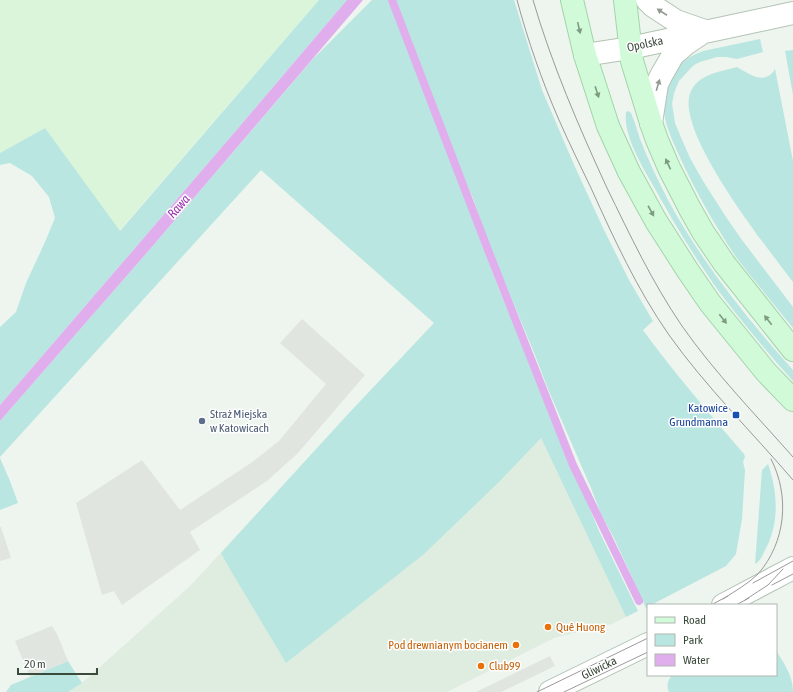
<svg xmlns="http://www.w3.org/2000/svg" width="793" height="692" viewBox="0 0 793 692" font-family="'Asap Condensed',sans-serif">
  <style>
    .residential { fill: #dfede0 }
    .commercial { fill: #dbf5da }
    .green { fill: #b9e6e0 }
    .parking { fill: #e0e5e0 }
    .water { fill: #e1aeed }
    .lines { fill: none; stroke-linecap: round; stroke-linejoin: round }
    .stream { stroke: #e1aeed; stroke-width: 8 }
    .minor-casing { stroke: #b3c3b4; stroke-width: 24 }
    .tertiary-casing { stroke: #b3c3b4; stroke-width: 24 }
    .secondary-casing { stroke: #a2d4a9; stroke-width: 24 }
    .minor { stroke: #fff; stroke-width: 22 }
    .tertiary { stroke: #fff; stroke-width: 22 }
    .secondary { stroke: #d1fbd8; stroke-width: 22 }
    .tram { stroke: #9a9a9a; stroke-width: 1 }
    .oneway { fill: #939b93 }
    .oneway2 { fill: #7e9a82 }
    .transit-dot { fill: #1a4fb4; stroke: #fff; stroke-width: 1.5 }
    .service-dot { fill: #5c6f8a; stroke: #fff; stroke-width: 1.5 }
    .food-dot { fill: #e8710a; stroke: #fff; stroke-width: 1.5 }
    .labels { text-anchor: middle; stroke-width: 3; stroke-linejoin: round; paint-order: stroke }
    .street-label { font-size: 12px; fill: #3a4a3b; stroke: #fff }
    .transit-label { font-size: 12px; fill: #164399; stroke: #fff; text-anchor: end }
    .service-label { font-size: 12px; fill: #4e5e75; stroke: #fff; text-anchor: start }
    .food-label { font-size: 12px; fill: #c56008; stroke: #fff; text-anchor: start }
    .water-label { font-size: 13px; font-style: italic; fill: #9c39b0; stroke: #fff }
  </style>
  <rect width="100%" height="100%" fill="#edf5ee"/>
  <path class="residential" d="M 434,323 L 541,438 L 626,617 L 612,624 L 554,638 L 447,692 L 68,692 L 82,683 L 190,586 Z"/>
  <path class="commercial" d="M 0,0 L 319,0 L 119,231 L 45,128 L 0,153 Z"/>
  <path class="green" d="M 319,0 L 347,0 L 234,133 L 0,405 L 0,327 L 16,312 L 26,283 L 45,242 L 55,218 L 49,197 L 32,176 L 10,163 L 0,165 L 0,153 L 45,128 L 120,231 Z
    M 372,0 L 389,0 L 499,289 L 599,531 L 638,611 L 626,617 L 541,438 L 499,482 L 424,554 L 286,663 L 231,571 L 221,553 L 349,413 L 434,323 L 261,170 L 0,457 L 0,421 L 151,248 L 312,60 Z
    M 395,0 L 514,0 L 542,90 L 575,167 L 604,230 L 629,280 L 653,321 L 643,330 C 674,373 709,413 744,454 L 745,457 L 743,462 L 745,470 L 742,519 L 736,554 L 726,566 L 651,605 L 648,605 L 648,607 L 646,608 L 614,538 L 601,514 L 591,488 L 548,389 L 535,355 L 486,237 L 474,201 L 457,161 L 409,34 Z
    M 760,39 L 763,52 L 737,59 L 726,57 L 717,57 L 700,62 L 694,65 L 690,69 L 679,81 L 674,93 L 672,104 L 673,110 L 675,123 L 683,142 L 690,158 L 703,181 L 726,217 L 742,240 L 793,307 L 793,328 C 774,304 754,281 736,257 C 714,224 694,189 678,153 C 673,142 664,122 664,110 C 664,105 665,91 667,86 C 670,80 677,67 682,63 C 688,57 696,54 703,51 Z
    M 793,50 L 793,95 L 785,51 Z
    M 737,67 C 749,74 765,86 775,69 L 793,161 L 793,282 C 769,250 672,129 691,91 C 699,74 720,72 737,67 Z
    M 628,111 L 631,113 C 635,122 637,130 640,139 C 648,160 658,180 668,200 C 701,261 747,319 793,370 L 793,381 C 772,358 753,335 734,311 C 725,299 715,287 707,274 C 686,244 668,212 650,180 C 640,162 623,133 626,112 Z
    M 0,458 L 10,481 L 18,503 L 0,510 Z
    M 768,464 C 778,493 780,524 764,552 C 762,557 760,561 755,564 L 762,470 Z
    M 776,650 C 784,664 793,675 793,692 L 669,692 C 666,686 668,680 672,675 L 776,675 Z
    M 68,661 L 82,683 L 68,692 L 6,692 L 11,685 Z"/>
  <path class="parking" d="M 302,319 L 365,375 L 298,453 L 267,481 L 190,532 L 200,550 L 122,605 L 114,591 L 102,595 L 76,503 L 142,460 L 180,510 L 251,463 L 279,441 L 326,384 L 280,343 Z
    M 0,527 L 1,527 L 11,558 L 0,561 Z
    M 52,626 L 57,634 L 68,661 L 30,677 L 15,641 Z
    M 550,656 L 555,666 L 501,692 L 476,692 Z"/>
  <path class="water" d="M 347,0 L 363,0 L 151,248 L 0,421 L 0,405 L 234,133 Z"/>
  <g class="lines">
    <path class="stream" d="M 392,0 L 490,255 L 573,465 L 639,601"/>
    <g class="minor-casing">
      <path id="minor" d="M 647,0 L 653,6 L 676,21 L 705,31
        M 585,55 L 630,48 L 793,13
        M 651,123 L 657,84 L 662,74 L 673,55 L 687,43 L 699,35"/>
    </g>
    <g class="tertiary-casing">
      <path id="tertiary" d="M 723,605 L 793,568
        M 550,692 L 648,644"/>
    </g>
    <g class="secondary-casing">
      <path id="secondary" d="M 572,0 L 585,55 L 608,126 L 629,172 L 656,221 L 688,271 L 710,303 L 766,372 L 793,400
        M 625,0 L 632,61 L 651,123 L 657,140 L 669,168 L 690,209 L 703,232 L 724,263 L 793,350"/>
    </g>
    <use href="#minor" class="minor"/>
    <use href="#tertiary" class="tertiary"/>
    <use href="#secondary" class="secondary"/>
    <path class="tram" d="M 517,0 C 528,41 542,81 559,120 C 569,143 580,165 591,188 C 614,239 637,289 669,335 C 706,387 752,432 793,480
      M 533,0 C 552,65 579,127 607,188 C 630,235 652,282 682,326 C 715,373 755,414 793,457
      M 753,583 L 793,561
      M 772,585 L 793,574
      M 723,599 C 735,591 748,584 758,574 C 786,542 790,496 771,459
      M 745,600 L 768,585 L 783,569
      M 711,605 L 728,596
      M 736,605 L 749,598
      M 537,692 L 648,638
      M 564,692 L 648,652"/>
  </g>
  <defs><path id="oneway-solid" d="M-6-.8H1V-3.2L6.5 0L1 3.2V.8H-6Z"/></defs>
  <g class="oneway">
    <use href="#oneway-solid" transform="translate(662 12) rotate(-147)"/>
    <use href="#oneway-solid" transform="translate(658 85) rotate(-73)"/>
  </g>
  <g class="oneway2">
    <use href="#oneway-solid" transform="translate(579 28) rotate(77)"/>
    <use href="#oneway-solid" transform="translate(597 92) rotate(72)"/>
    <use href="#oneway-solid" transform="translate(668 164) rotate(-115)"/>
    <use href="#oneway-solid" transform="translate(651 211) rotate(61)"/>
    <use href="#oneway-solid" transform="translate(723 319) rotate(52)"/>
    <use href="#oneway-solid" transform="translate(768 320) rotate(-128)"/>
  </g>
  <rect class="transit-dot" x="732" y="411" width="8" height="8" rx="2"/>
  <circle class="service-dot" cx="202" cy="421" r="4"/>
  <g class="food-dot">
    <circle cx="548" cy="627" r="4"/>
    <circle cx="516" cy="645" r="4"/>
    <circle cx="481" cy="666" r="4"/>
  </g>
  <g class="labels">
    <g class="street-label">
      <text transform="translate(645 44) rotate(-12)" y="4">Opolska</text>
      <text transform="translate(599 668) rotate(-26)" y="4">Gliwicka</text>
    </g>
    <g class="transit-label">
      <text x="728" y="412">Katowice<tspan x="728" dy="14">Grundmanna</tspan></text>
    </g>
    <g class="service-label">
      <text x="210" y="418">Straż Miejska<tspan x="210" dy="14">w Katowicach</tspan></text>
    </g>
    <g class="food-label">
      <text x="556" y="631">Quê Huong</text>
      <text x="508" y="649" text-anchor="end">Pod drewnianym bocianem</text>
      <text x="489" y="670">Club99</text>
    </g>
    <g class="water-label">
      <text transform="translate(178 206) rotate(-49)" y="5">Rawa</text>
    </g>
  </g>
  <rect x="647" y="604" width="130" height="72" fill="#ffffff" stroke="#b0b7b1"/>
  <rect x="655" y="617" width="20" height="6" fill="#d1fbd8" stroke="#b0b7b1"/>
  <text x="683" y="624" font-size="12" fill="#3a4a3b">Road</text>
  <rect x="655" y="634" width="20" height="12" fill="#b9e6e0" stroke="#b0b7b1"/>
  <text x="683" y="644" font-size="12" fill="#3a4a3b">Park</text>
  <rect x="655" y="654" width="20" height="12" fill="#e1aeed" stroke="#b0b7b1"/>
  <text x="683" y="664" font-size="12" fill="#3a4a3b">Water</text>
  <path d="M18 668v6h79v-6" fill="none" stroke="#3a4a3b" stroke-width="2"/>
  <text x="24" y="668" font-size="12" fill="#3a4a3b" stroke="#ffffff" stroke-width="3" paint-order="stroke">20 m</text>
</svg>
